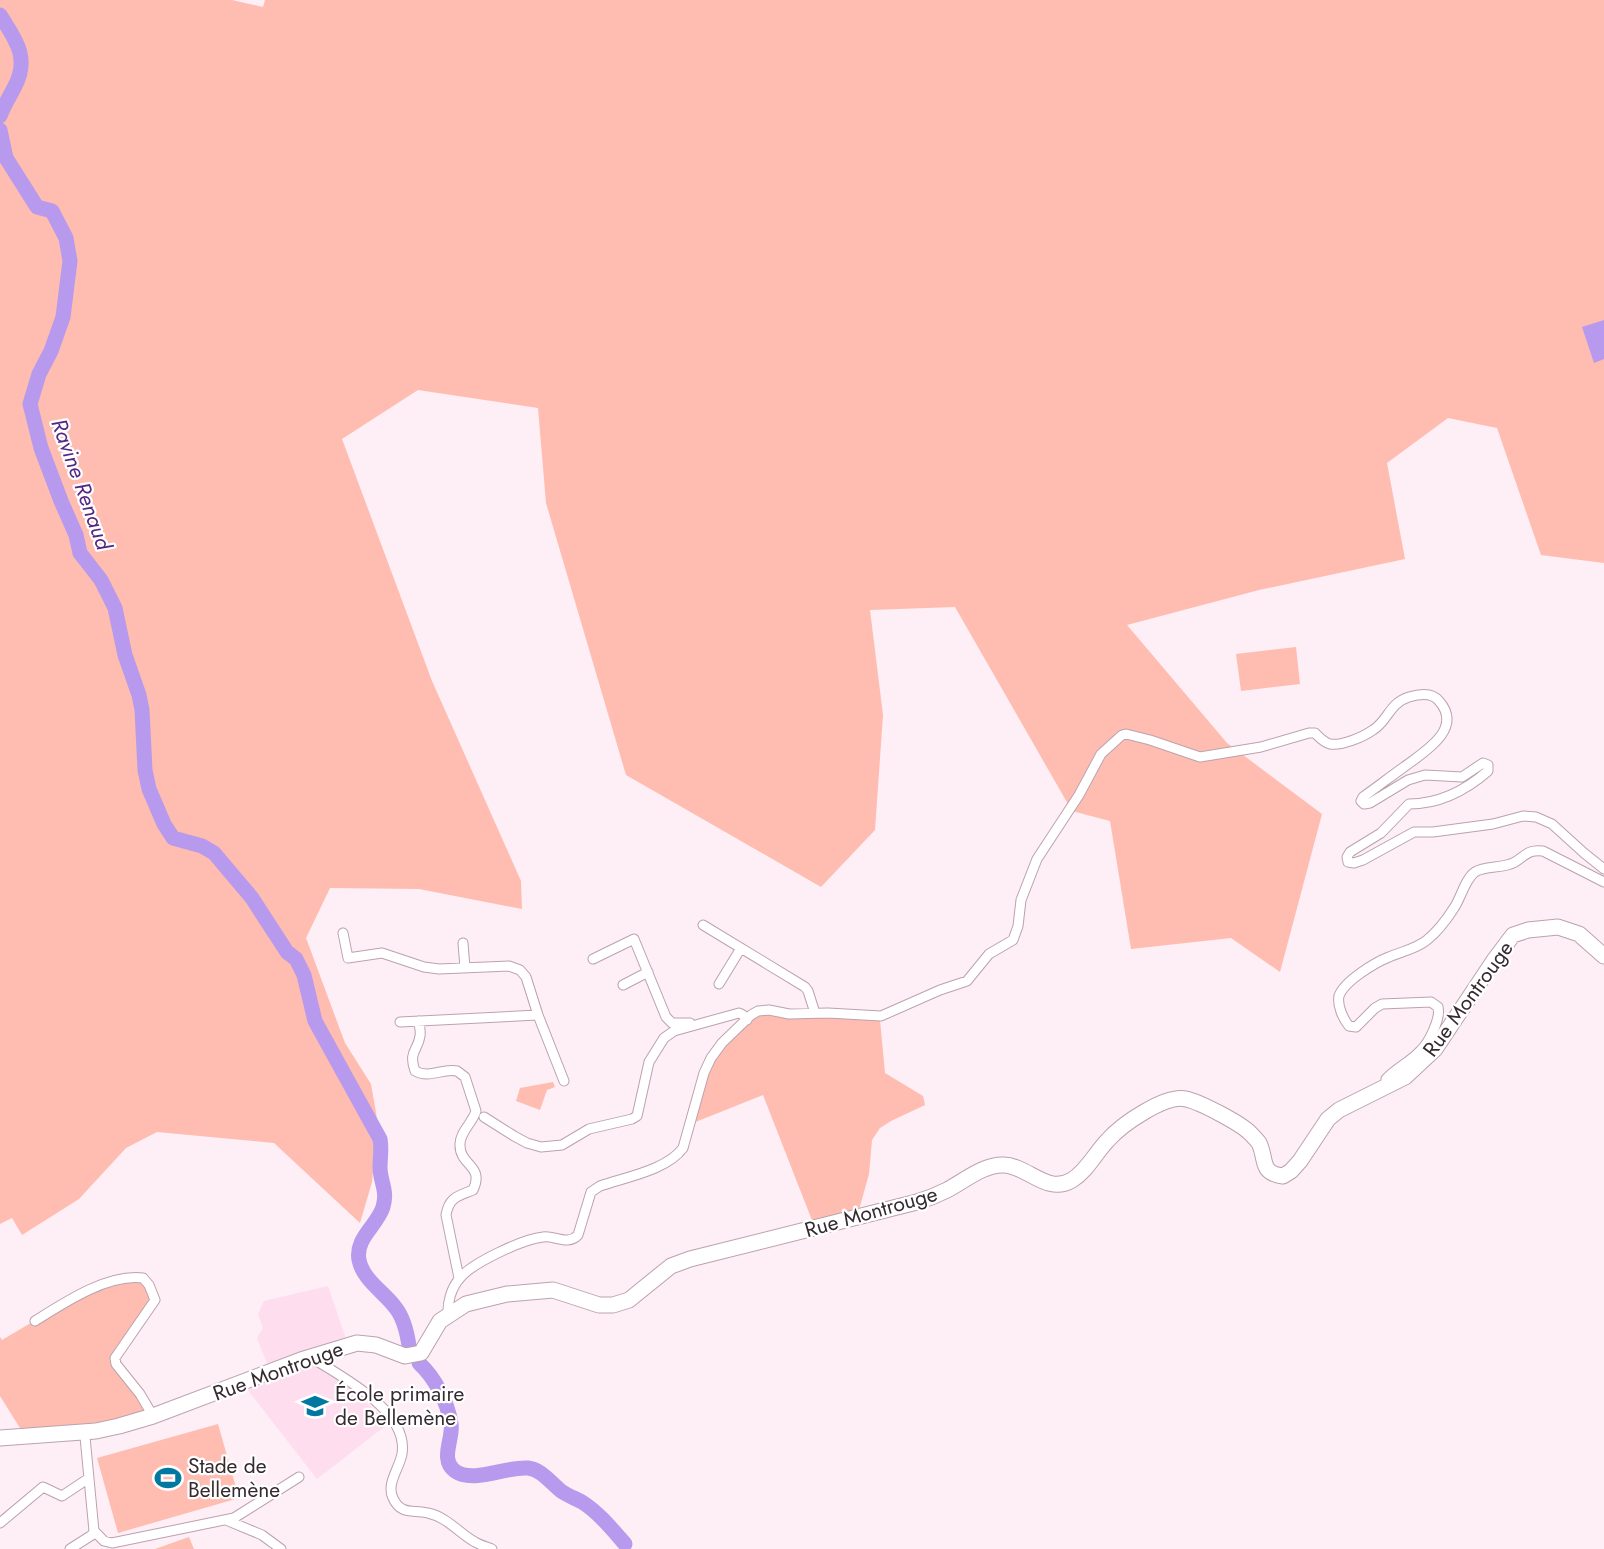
<svg xmlns="http://www.w3.org/2000/svg" width="1604" height="1549" viewBox="0 0 1604 1549" font-family="Jost,sans-serif">
  <style>
    .built { fill: #feddee }
    .green { fill: #febdb0 }
    .water { fill: #b79aed }
    .lines { fill: none; stroke-linecap: round; stroke-linejoin: round }
    .stream { stroke: #b79aed; stroke-width: 2 }
    .river { stroke: #b79aed; stroke-width: 15 }
    .street-casing { stroke: #bba2af; stroke-width: 11 }
    .primary-casing { stroke: #bba2af; stroke-width: 17 }
    .street { stroke: #fff; stroke-width: 9 }
    .primary { stroke: #fff; stroke-width: 15 }
    .labels { text-anchor: middle; stroke-width: 4.5; stroke-linejoin: round; paint-order: stroke }
    .street-label { font-size: 21px; fill: #342a2f; stroke: #fff }
    .poi-label { font-size: 21px; fill: #342a2f; stroke: #fff; text-anchor: start }
    .water-label { font-size: 22px; font-style: italic; fill: #522887; stroke: #fff }
  </style>
  <rect width="100%" height="100%" fill="#feeef6"/>
  <path class="built" d="M 328,1286 L 346,1339 L 268,1366 L 257,1338 L 263,1328 L 258,1314 L 264,1301 Z
    M 311,1362 L 342,1381 L 389,1423 L 317,1479 L 247,1389 Z"/>
  <path class="green" d="M 0,0 L 232,0 L 263,7 L 265,0 L 1604,0 L 1604,563 L 1541,555 L 1497,428 L 1448,418 L 1387,463 L 1405,559 L 1259,590 L 1127,625 L 1227,743 L 1322,814 L 1280,972 L 1231,938 L 1131,949 L 1110,821 L 1072,811 L 955,607 L 870,610 L 883,715 L 875,830 L 821,887 L 626,775 L 546,503 L 538,408 L 418,390 L 342,439 L 432,681 L 521,881 L 522,909 L 419,889 L 330,888 L 306,938 L 345,1043 L 371,1084 L 378,1124 L 372,1182 L 360,1223 L 274,1143 L 157,1132 L 126,1148 L 79,1199 L 22,1235 L 12,1218 L 0,1224 Z
    M 1296,647 L 1300,684 L 1241,691 L 1236,654 Z
    M 758,1011 L 880,1020 L 885,1073 L 923,1096 L 925,1105 L 891,1121 L 880,1128 L 872,1140 L 869,1174 L 857,1217 L 815,1228 L 763,1095 L 693,1123 L 711,1058 Z
    M 553,1082 L 555,1087 L 547,1090 L 540,1110 L 516,1101 L 520,1088 Z
    M 143,1278 L 155,1300 L 115,1358 L 153,1416 L 25,1436 L 0,1396 L 0,1337 L 2,1340 L 56,1308 L 104,1284 Z
    M 218,1424 L 239,1498 L 118,1533 L 97,1458 Z
    M 189,1537 L 194,1549 L 155,1549 Z"/>
  <path class="water" d="M 1604,320 L 1604,359 L 1594,363 L 1582,327 Z"/>
  <g class="lines">
    <path class="stream" d="M 625,1544 L 629,1549"/>
    <path class="river" d="M 0,15 C 15,39 30,57 15,86 C 10,96 4,105 0,116
      M 0,130 L 6,158 L 37,207 L 52,211 L 66,238 L 70,261 L 63,317 L 51,351 L 39,374 L 30,404 L 41,448 L 61,501 L 76,535 L 80,553 L 101,580 L 115,608 L 125,655 L 139,695 L 142,710 L 145,770 L 149,789 L 164,824 L 173,838 L 202,846 L 214,853 L 252,898 L 287,952 L 296,959 L 304,975 L 315,1021 L 380,1139 C 382,1149 380,1157 380,1167 C 380,1182 388,1190 383,1207 C 377,1226 355,1238 359,1260 C 363,1280 384,1292 395,1307 C 404,1318 407,1332 409,1346
      M 419,1363 C 435,1378 447,1401 451,1423 C 454,1438 439,1459 455,1471 C 473,1484 507,1466 528,1468 C 541,1469 551,1483 561,1491 C 568,1496 575,1498 582,1502 C 598,1512 612,1529 625,1544"/>
    <g class="street-casing">
      <path id="street" d="M 703,925 L 805,987 L 808,991 L 815,1013
        M 343,933 L 348,958 L 382,953 L 424,967 L 439,969 L 509,966 L 520,970 L 526,977 L 538,1015 L 564,1081
        M 463,943 L 465,968
        M 593,959 L 634,939 L 666,1017 L 672,1023 L 690,1023
        M 719,984 L 741,948
        M 623,985 L 648,972
        M 419,1021 C 419,1025 421,1032 420,1036 C 418,1051 408,1051 415,1071 C 430,1079 442,1068 457,1071 L 465,1077 L 476,1111 C 473,1122 460,1132 460,1144 C 459,1166 485,1165 473,1190 C 458,1196 449,1197 446,1215 L 459,1278
        M 400,1022 L 538,1015
        M 1388,1084 L 1386,1079 C 1396,1068 1410,1062 1420,1051 C 1429,1043 1441,1018 1438,1007 L 1431,1002 L 1382,1004 L 1375,1008 L 1356,1027 L 1349,1026 C 1343,1019 1337,1005 1339,996 C 1344,981 1376,962 1389,957 C 1403,951 1416,949 1427,940 C 1437,932 1447,919 1454,908 C 1461,898 1465,879 1475,872 C 1486,865 1503,869 1515,862 C 1526,855 1529,849 1543,851 L 1604,882
        M 484,1117 L 514,1136 L 527,1143 L 541,1147 L 562,1145 L 589,1129 L 632,1119 L 637,1116 L 649,1062 L 664,1038 L 674,1031 L 739,1013 L 743,1015 L 747,1020
        M 448,1317 C 447,1303 451,1288 460,1278 C 472,1263 523,1239 543,1237 C 554,1235 568,1246 578,1235 L 591,1192 L 600,1186 C 626,1177 667,1170 683,1148 L 704,1073 L 711,1058 L 722,1043 L 751,1015 L 758,1011 L 769,1010 L 789,1014 L 828,1013 L 881,1016 L 940,990 L 967,981 L 989,954 L 1013,940 L 1018,926 L 1021,900 L 1037,859 L 1079,795 L 1101,754 L 1122,735 L 1126,734 L 1150,740 L 1200,757 L 1261,747 L 1309,733 L 1315,733 C 1320,738 1323,742 1330,744 C 1342,746 1363,737 1373,730 C 1388,721 1389,703 1409,697 C 1419,694 1432,692 1439,701 C 1464,729 1424,752 1404,767 C 1390,777 1377,787 1363,797 L 1361,801 L 1364,804 L 1370,803 L 1408,780 L 1425,775 L 1462,777 L 1483,763 L 1488,765 L 1488,771 C 1465,791 1440,804 1409,804 L 1381,833 L 1350,852 L 1347,857 L 1348,862 L 1354,863 L 1363,860 L 1414,832 L 1433,832 L 1493,824 L 1523,816 L 1536,817 L 1552,824 L 1584,853 L 1604,869
        M 35,1321 C 65,1302 107,1274 143,1278 L 149,1285 L 155,1300 L 115,1358 L 116,1364 L 140,1394 L 153,1416
        M 312,1358 C 342,1377 409,1411 402,1454 C 399,1469 386,1484 393,1498 C 401,1516 414,1509 428,1513 C 447,1517 459,1533 475,1542 C 480,1545 487,1547 492,1549
        M 82,1432 L 85,1437 L 94,1531 L 104,1541 L 112,1543 L 234,1518 L 299,1477
        M 226,1520 L 262,1535 L 281,1549
        M 0,1523 L 43,1487 L 62,1496 L 89,1478
        M 70,1549 L 92,1535 L 94,1531"/>
    </g>
    <g class="primary-casing">
      <path id="primary" d="M 0,1438 L 96,1431 L 119,1426 L 153,1416 L 301,1360 L 357,1343 L 376,1345 L 405,1356 L 421,1353 L 440,1321 L 466,1304 L 507,1294 L 553,1290 L 599,1305 L 613,1305 L 629,1300 L 671,1266 L 690,1259 L 917,1202 C 927,1199 937,1195 947,1190 C 964,1181 984,1164 1004,1165 C 1028,1166 1047,1195 1072,1180 C 1087,1171 1096,1152 1108,1140 C 1122,1124 1166,1094 1186,1099 C 1200,1102 1240,1123 1250,1133 C 1253,1136 1257,1140 1259,1143 C 1267,1159 1259,1173 1283,1176 L 1291,1171 L 1300,1161 L 1328,1119 L 1339,1110 L 1405,1077 L 1435,1049 L 1495,959 L 1513,935 L 1528,930 L 1558,927 L 1579,934 L 1604,956"/>
    </g>
    <use href="#street" class="street"/>
    <use href="#primary" class="primary"/>
  </g>
  <defs>
    <g id="school-bare" transform="scale(2.07)"><path d="M0-5L7-2L0 1L-7-2ZM-4 1L0 2.5L4 1V4Q0 6-4 4Z" fill="#0078a0" stroke="#fff" stroke-width="2.5" paint-order="stroke"/></g>
    <g id="stadium-bare" transform="scale(2.07)"><path d="M0-5a6.5 5 0 1 0 0 10a6.5 5 0 1 0 0-10ZM-3.5-1.8h7v3.6h-7Z" fill="#0078a0" stroke="#fff" stroke-width="2.5" paint-order="stroke"/></g>
  </defs>
  <g fill-rule="evenodd">
    <use href="#school-bare" x="315" y="1406"/>
    <use href="#stadium-bare" x="168" y="1478"/>
  </g>
  <g class="labels">
    <g class="street-label">
      <text transform="translate(1468 999) rotate(-54)" y="7">Rue Montrouge</text>
      <text transform="translate(871 1212) rotate(-16)" y="7">Rue Montrouge</text>
      <text transform="translate(278 1371) rotate(-20)" y="7">Rue Montrouge</text>
    </g>
    <g class="poi-label">
      <text x="335" y="1401">École primaire<tspan x="335" dy="24">de Bellemène</tspan></text>
      <text x="188" y="1473">Stade de<tspan x="188" dy="24">Bellemène</tspan></text>
    </g>
    <g class="water-label">
      <text transform="translate(82 484) rotate(70)" y="8">Ravine Renaud</text>
    </g>
  </g>
</svg>
